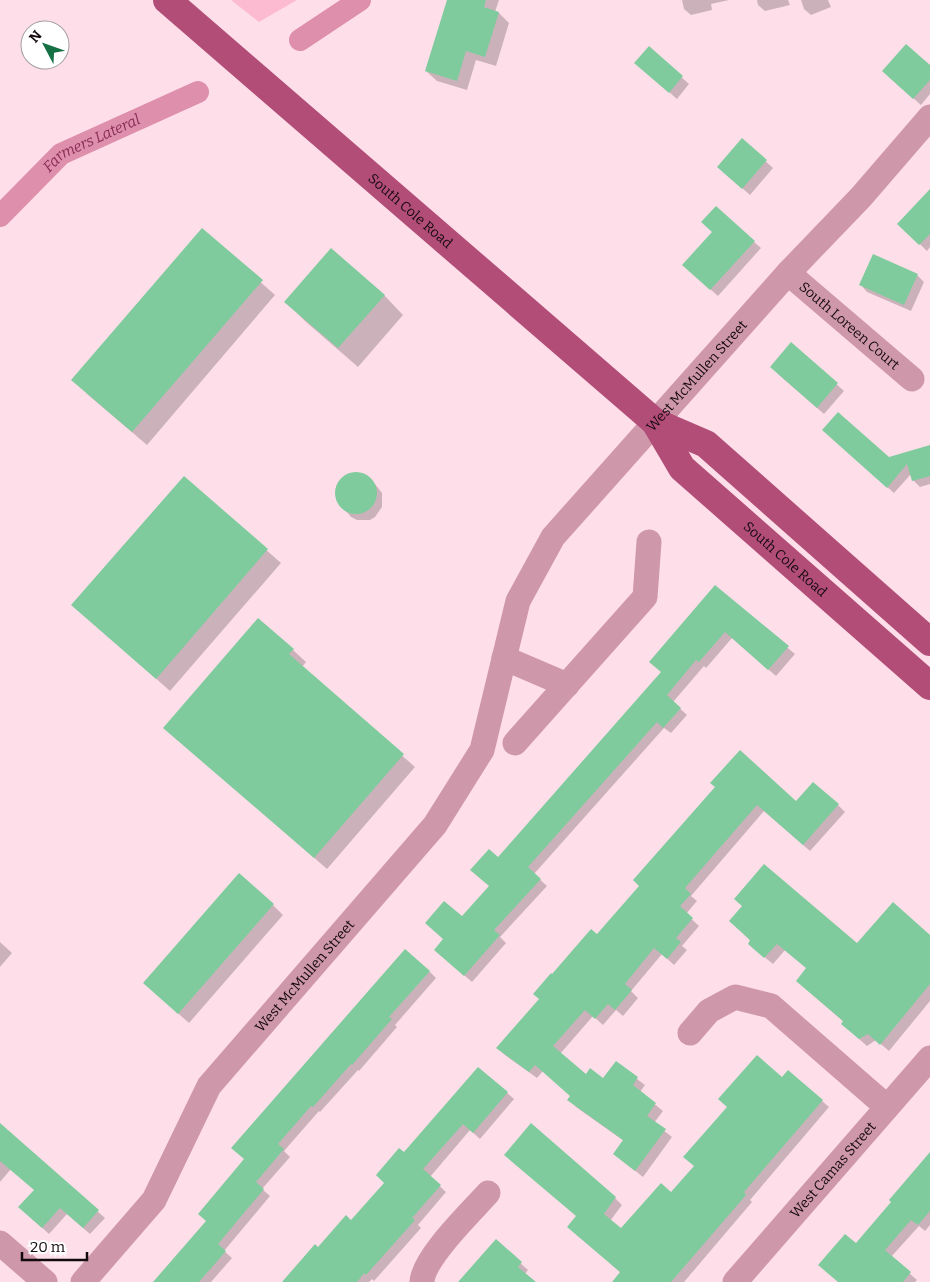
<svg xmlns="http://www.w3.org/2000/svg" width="930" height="1282" viewBox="0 0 930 1282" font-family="Bitter,serif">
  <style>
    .pitch { fill: #fdbbd2 }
    .shadow { fill: #0003 }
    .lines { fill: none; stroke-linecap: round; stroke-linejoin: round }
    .canal { stroke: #de8fac; stroke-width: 22 }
    .building { fill: #7fcb9d }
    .street { stroke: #cf97aa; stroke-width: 25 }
    .primary { stroke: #b14d77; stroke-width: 28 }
    .labels { text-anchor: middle; stroke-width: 5; stroke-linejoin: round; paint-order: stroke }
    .street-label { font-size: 14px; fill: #140a0e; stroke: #fff }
    .water-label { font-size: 15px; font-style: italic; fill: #892e56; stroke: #fff }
  </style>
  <rect width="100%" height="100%" fill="#fedfe9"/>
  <path class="pitch" d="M 231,0 L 297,0 L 259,22 Z"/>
  <path class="shadow" d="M 448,0 L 499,0 L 495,12 L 499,13 L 509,23 L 496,66 L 476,60 L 467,90 L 437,81 L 426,71 Z
    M 682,0 L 729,0 L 711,4 L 712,10 L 691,15 L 684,9 Z
    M 757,0 L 788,0 L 790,5 L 765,11 L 758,5 Z
    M 801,0 L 828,0 L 831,7 L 811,15 L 804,9 Z
    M 649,48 L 689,84 L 677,99 L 643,69 Z
    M 930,66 L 930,94 L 921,105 L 890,78 Z
    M 742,140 L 773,168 L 750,195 L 725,173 Z
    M 930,191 L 930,247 L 927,251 L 899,224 Z
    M 202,230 L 275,295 L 147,445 L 86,393 Z
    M 754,242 L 761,248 L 718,296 L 691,272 Z
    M 917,275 L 924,282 L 911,311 L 867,292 L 861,285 Z
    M 384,295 L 403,315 L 358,367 L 305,321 L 286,302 Z
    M 792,344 L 844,391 L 824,414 L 778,374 Z
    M 830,436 L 889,459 L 930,446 L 930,484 L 920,487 L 913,480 L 911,474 L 894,493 Z
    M 351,473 L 358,473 L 371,479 L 382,493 L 382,507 L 375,517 L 370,520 L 357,520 L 351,517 L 336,499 L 336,487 L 339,481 Z
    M 184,478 L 281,563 L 170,691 L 73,605 Z
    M 715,587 L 795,654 L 776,676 L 732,638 L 706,668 L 704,666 L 673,702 L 687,715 L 671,733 L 664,728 L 534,874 L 547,886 L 500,937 L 506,943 L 472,982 L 442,956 L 462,918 L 490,887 L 498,858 L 662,673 Z
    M 293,650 L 306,662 L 302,667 L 415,767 L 327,869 L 165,728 Z
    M 717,787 L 796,803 L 838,805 L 845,812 L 810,851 L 764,811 L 691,896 L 697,901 L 686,914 L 699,926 L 682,946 L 687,950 L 674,965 L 662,954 L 631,991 L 638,998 L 623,1016 L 616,1010 L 603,1025 L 593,1016 L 560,1054 L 586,1076 L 604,1080 L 616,1063 L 645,1085 L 640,1092 L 663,1111 L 654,1123 L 672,1137 L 643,1177 L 614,1154 L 624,1141 L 576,1107 L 569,1099 L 572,1096 L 543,1071 L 537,1078 L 505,1055 L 498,1048 L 640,886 Z
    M 273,905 L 283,915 L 189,1023 L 155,993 Z
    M 730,921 L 857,945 L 930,937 L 930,1001 L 889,1051 L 876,1040 L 867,1046 L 842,1024 L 844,1022 L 797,981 L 808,969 L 785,950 L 773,964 L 757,951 L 751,941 Z
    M 0,942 L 12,953 L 0,967 Z
    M 429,971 L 436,978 L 395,1025 L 397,1027 L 359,1071 L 358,1070 L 320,1112 L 319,1111 L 284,1151 L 290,1157 L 262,1189 L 270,1196 L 224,1251 L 232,1258 L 211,1282 L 155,1282 Z
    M 478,1068 L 514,1099 L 480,1139 L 470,1130 L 430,1177 L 446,1192 L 418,1225 L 421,1228 L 374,1281 L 372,1279 L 369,1282 L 284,1282 L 319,1248 L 352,1222 L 385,1183 L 404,1154 Z
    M 782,1078 L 822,1101 L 829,1107 L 750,1200 L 752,1202 L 684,1282 L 613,1282 L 621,1273 L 576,1233 L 615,1198 L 622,1205 L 610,1221 L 622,1230 L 672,1194 Z
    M 0,1125 L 105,1218 L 90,1234 L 67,1214 L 49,1234 L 27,1214 L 35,1190 L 11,1169 L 0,1182 Z
    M 930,1154 L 930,1225 L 925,1231 L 919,1226 L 891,1257 L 917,1280 L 915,1282 L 838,1282 L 856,1245 L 893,1203 Z
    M 496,1241 L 528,1270 L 525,1274 L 534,1282 L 469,1282 Z"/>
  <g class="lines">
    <g class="canal">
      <path d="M 300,40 L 360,0"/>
      <path id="s1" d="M 0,216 L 61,154 L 198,92"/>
    </g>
  </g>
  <path class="building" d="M 447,0 L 486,0 L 484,7 L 499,12 L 485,57 L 466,51 L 457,81 L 425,71 Z
    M 906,44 L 930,65 L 930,80 L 913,99 L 882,71 Z
    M 649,46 L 683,76 L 669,93 L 634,63 Z
    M 742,138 L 767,160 L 742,189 L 717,167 Z
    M 930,189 L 930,234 L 919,245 L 897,224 Z
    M 716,206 L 755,241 L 710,290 L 682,265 L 712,232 L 701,222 Z
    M 202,228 L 263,280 L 132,432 L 71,380 Z
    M 331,248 L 385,295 L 338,348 L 284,302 Z
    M 873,254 L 918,274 L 904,305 L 859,285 Z
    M 791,342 L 838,383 L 817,408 L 770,367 Z
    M 838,412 L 889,457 L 930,445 L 930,476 L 912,481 L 907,464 L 887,488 L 822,430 Z
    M335 493a21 21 0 1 1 42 0a21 21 0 1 1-42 0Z
    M 184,476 L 268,549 L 156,679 L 71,605 Z
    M 715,585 L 789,646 L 768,670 L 725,632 L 699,662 L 696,660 L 667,695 L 681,708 L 663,728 L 657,722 L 528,867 L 541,879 L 494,930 L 500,935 L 464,976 L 434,950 L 443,939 L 425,923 L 444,901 L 462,916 L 489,886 L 470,870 L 489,849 L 498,857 L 661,672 L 649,662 Z
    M 258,618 L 294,649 L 289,654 L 404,754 L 314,858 L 163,728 Z
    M 740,750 L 796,801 L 813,782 L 839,804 L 803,845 L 757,805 L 685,888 L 691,894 L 680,906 L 693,918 L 676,938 L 681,942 L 667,959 L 654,948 L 625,984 L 632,990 L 615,1010 L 608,1004 L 595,1019 L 585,1010 L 553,1046 L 586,1074 L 590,1068 L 603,1078 L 616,1061 L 638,1077 L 633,1085 L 656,1103 L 647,1116 L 666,1129 L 635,1171 L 613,1154 L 623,1140 L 567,1100 L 570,1096 L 535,1065 L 529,1072 L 496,1048 L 539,999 L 533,994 L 551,973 L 552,974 L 591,929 L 597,934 L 639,886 L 633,880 L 715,787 L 710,783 Z
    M 764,864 L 857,943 L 893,902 L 930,935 L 930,984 L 880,1045 L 868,1034 L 859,1039 L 841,1024 L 843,1021 L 796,981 L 806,968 L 777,944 L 764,958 L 748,944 L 750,940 L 729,921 L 742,906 L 734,899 Z
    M 239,873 L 274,904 L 178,1014 L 143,983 Z
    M 405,949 L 430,971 L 389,1017 L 392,1019 L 352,1065 L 351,1064 L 313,1107 L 311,1106 L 278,1144 L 284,1149 L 256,1182 L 264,1189 L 218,1244 L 226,1251 L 199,1282 L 153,1282 L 206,1221 L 198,1214 L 244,1159 L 231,1148 Z
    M 757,1055 L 782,1077 L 788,1070 L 823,1100 L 744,1192 L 746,1195 L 671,1282 L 612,1282 L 620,1272 L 567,1227 L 576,1216 L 504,1155 L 531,1123 L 616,1197 L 604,1214 L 621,1228 L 661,1183 L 671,1192 L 694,1166 L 683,1157 L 727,1107 L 718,1099 Z
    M 478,1067 L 508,1092 L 473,1133 L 463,1124 L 423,1169 L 441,1185 L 412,1218 L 415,1220 L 366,1275 L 364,1273 L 357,1282 L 282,1282 L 315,1244 L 318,1247 L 346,1215 L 351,1220 L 384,1183 L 376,1175 L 399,1148 L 404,1152 Z
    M 0,1123 L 99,1210 L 83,1228 L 60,1208 L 42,1228 L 18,1207 L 34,1190 L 0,1161 Z
    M 930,1152 L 930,1211 L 918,1225 L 911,1220 L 885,1250 L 911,1272 L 903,1282 L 838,1282 L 818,1265 L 845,1234 L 856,1243 L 891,1202 L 889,1200 Z
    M 496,1239 L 522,1262 L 518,1267 L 536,1282 L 458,1282 Z"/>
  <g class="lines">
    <g class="street">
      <path id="s2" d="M 788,273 L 912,379"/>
      <path d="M 504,658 L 567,685"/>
      <path d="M 515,743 L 645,597 L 649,542"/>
      <path d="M 690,1033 L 709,1011 L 735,997 L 771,1006 L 887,1107"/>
      <path d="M 0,1243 L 45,1282"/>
      <path id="s3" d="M 83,1282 L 154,1200 L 209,1086 L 435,825 L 482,750 L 518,601 L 553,537 L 788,273 L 861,197 L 930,117"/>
      <path d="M 422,1282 C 423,1258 471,1212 488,1193"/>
      <path id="s4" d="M 735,1282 L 930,1058"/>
    </g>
    <g class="primary">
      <path id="s5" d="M 167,0 L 655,422 L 706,444 L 930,642"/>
      <path id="s6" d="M 655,422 L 682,468 L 930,686"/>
    </g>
  </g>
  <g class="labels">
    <g class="street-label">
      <text dy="5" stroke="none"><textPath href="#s5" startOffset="322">South Cole Road</textPath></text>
      <text dy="5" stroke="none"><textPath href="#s2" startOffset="81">South Loreen Court</textPath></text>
      <text dy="5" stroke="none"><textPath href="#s3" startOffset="1111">West McMullen Street</textPath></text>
      <text dy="5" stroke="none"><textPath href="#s6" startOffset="191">South Cole Road</textPath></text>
      <text dy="5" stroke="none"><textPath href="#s3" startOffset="381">West McMullen Street</textPath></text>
      <text dy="5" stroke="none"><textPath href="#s4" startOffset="149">West Camas Street</textPath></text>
    </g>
    <g class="water-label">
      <text dy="5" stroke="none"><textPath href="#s1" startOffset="119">Farmers Lateral</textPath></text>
    </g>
  </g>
  <g transform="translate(45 45) rotate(311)"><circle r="24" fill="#ffffff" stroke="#a19d9f"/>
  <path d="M0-4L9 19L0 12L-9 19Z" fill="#157044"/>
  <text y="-8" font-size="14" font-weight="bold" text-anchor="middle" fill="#140a0e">N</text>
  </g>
  <path d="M22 1252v8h65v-8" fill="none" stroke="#140a0e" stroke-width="2.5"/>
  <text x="30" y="1252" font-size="15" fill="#140a0e" stroke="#ffffff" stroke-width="4" paint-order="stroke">20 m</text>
</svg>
